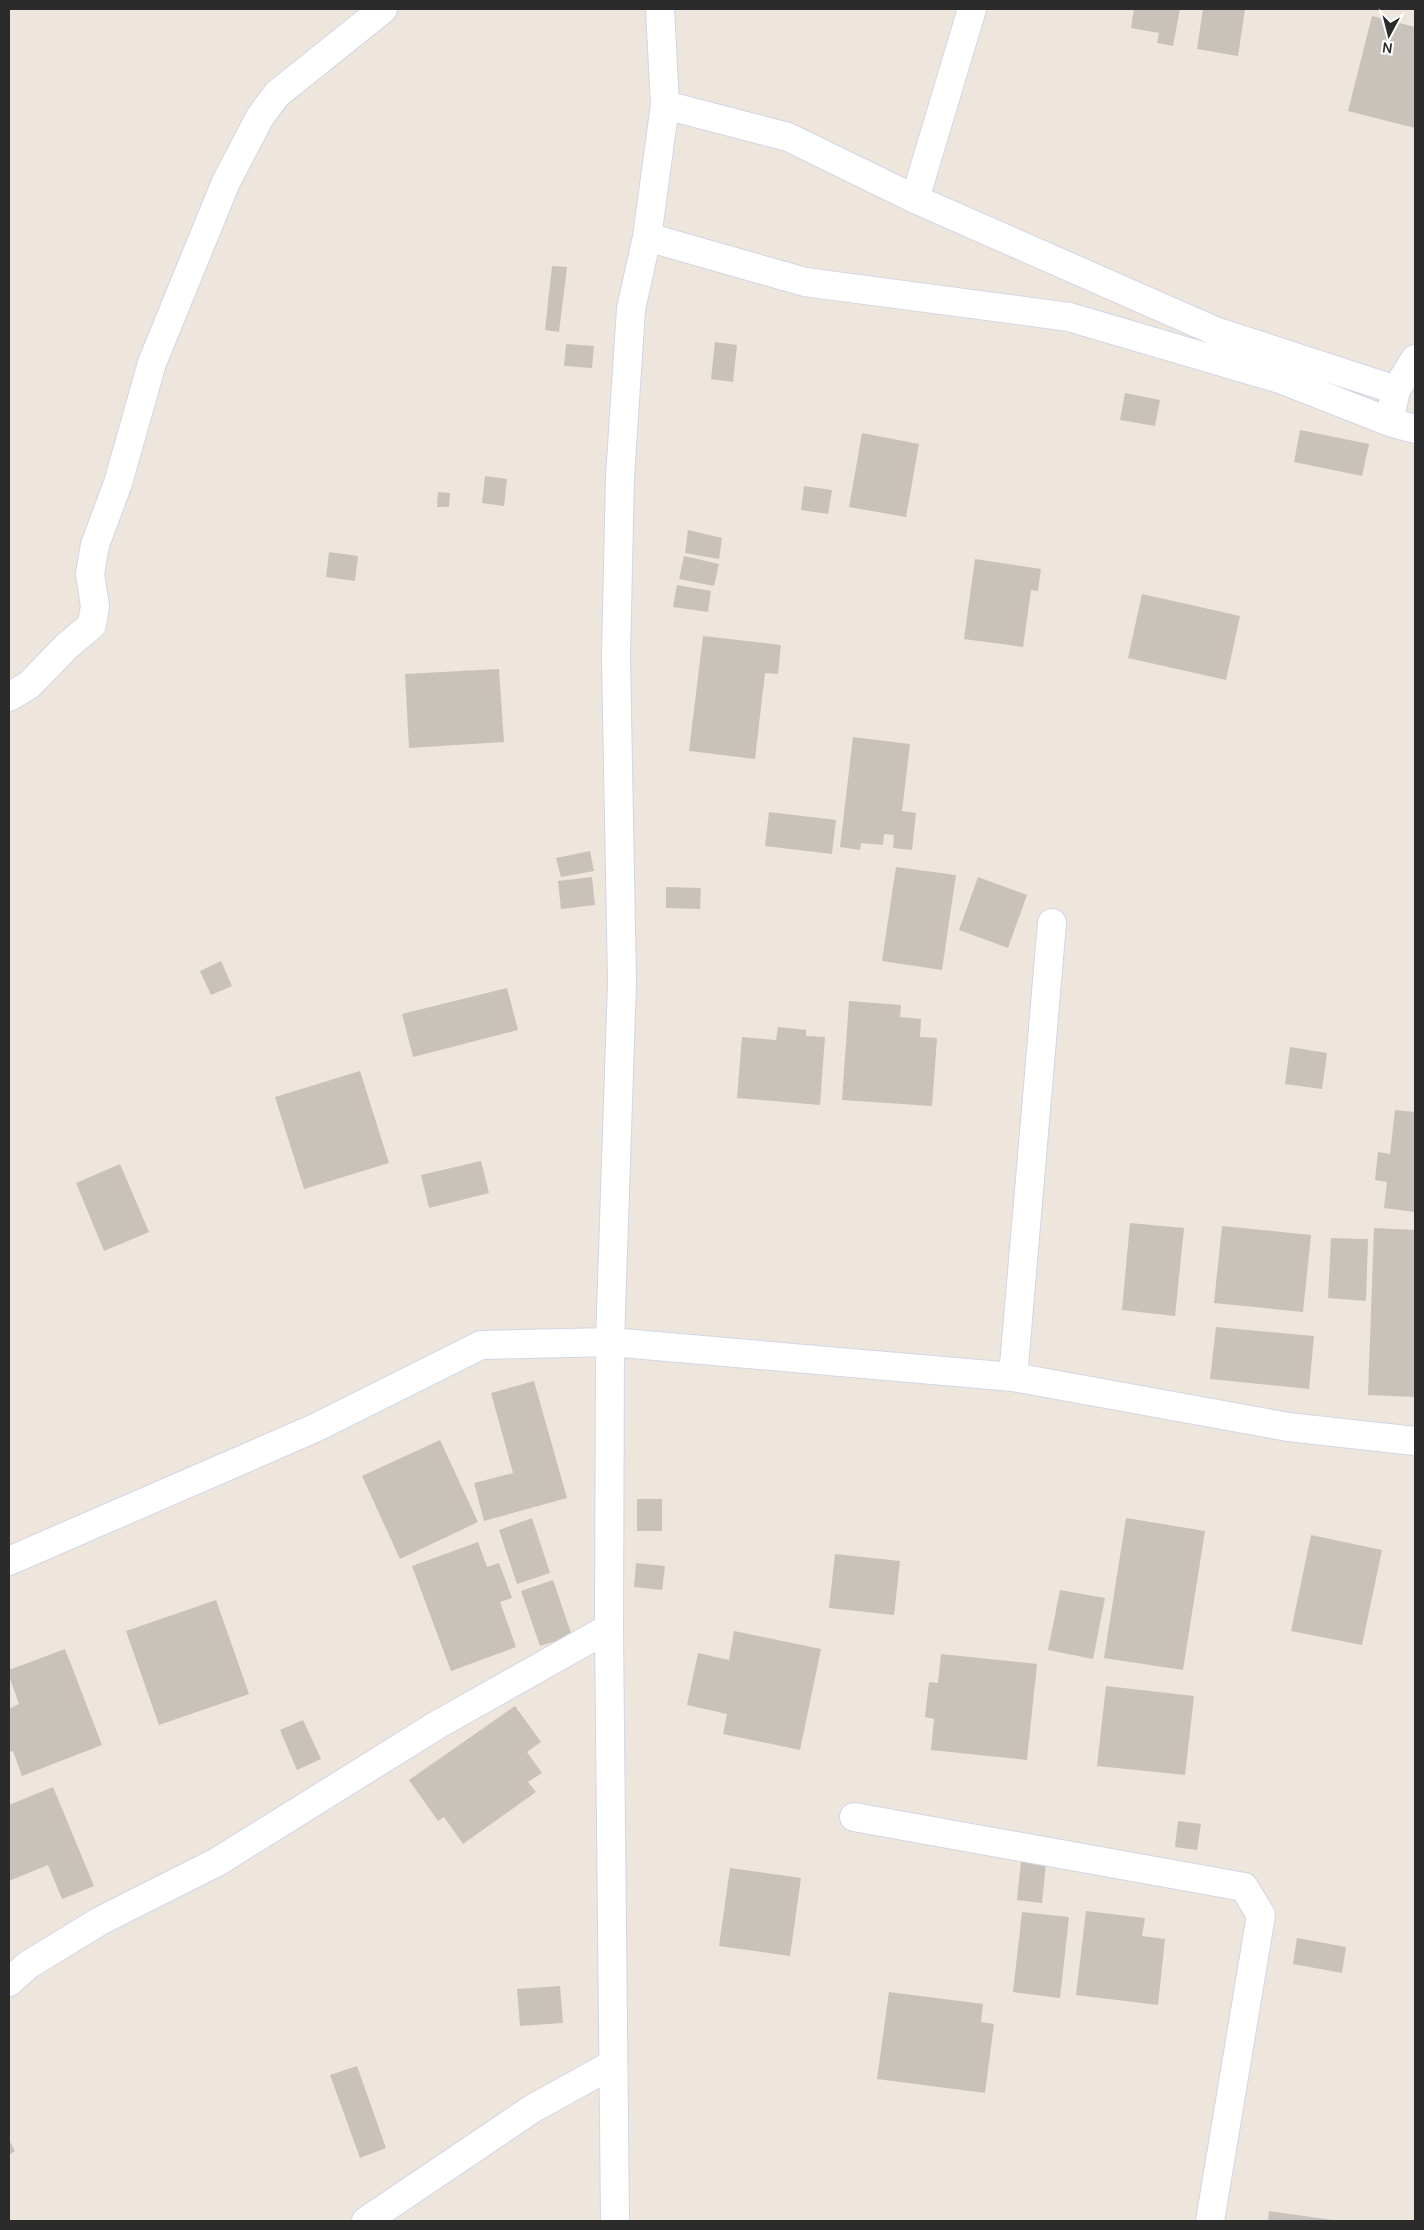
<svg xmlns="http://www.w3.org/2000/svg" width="1424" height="2230" viewBox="0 0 1424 2230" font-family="Manrope,sans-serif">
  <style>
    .building { fill: #c9c2bb }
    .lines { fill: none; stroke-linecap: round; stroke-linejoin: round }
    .minor-casing { stroke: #d1d6e5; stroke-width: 30 }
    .minor { stroke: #fff; stroke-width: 28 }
  </style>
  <rect width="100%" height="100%" fill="#eee5dc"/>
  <path class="building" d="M 1134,9 L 1180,9 L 1173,46 L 1157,43 L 1159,33 L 1131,28 Z
    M 1203,9 L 1245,9 L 1238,56 L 1197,49 Z
    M 1372,16 L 1415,27 L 1415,128 L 1348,111 Z
    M 552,266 L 567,267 L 559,332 L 545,330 Z
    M 715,342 L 737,345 L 733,382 L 711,379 Z
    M 566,344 L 594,346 L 592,368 L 564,366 Z
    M 1125,393 L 1160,400 L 1155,426 L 1120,420 Z
    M 1300,430 L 1369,444 L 1362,476 L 1294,462 Z
    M 862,433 L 919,444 L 906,517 L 849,507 Z
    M 485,476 L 507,479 L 504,506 L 482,503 Z
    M 804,486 L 832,490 L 828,514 L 801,510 Z
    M 438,492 L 450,493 L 449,507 L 437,507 Z
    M 688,530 L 722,538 L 719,559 L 685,553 Z
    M 329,552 L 358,556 L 355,581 L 326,577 Z
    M 684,556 L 719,564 L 714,586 L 679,579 Z
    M 975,559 L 1041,569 L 1038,591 L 1031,590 L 1023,647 L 964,639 Z
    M 677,585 L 711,591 L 708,612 L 673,607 Z
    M 1142,594 L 1240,616 L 1226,680 L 1128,658 Z
    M 703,636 L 781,645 L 778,674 L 765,673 L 755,759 L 689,751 Z
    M 499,669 L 504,742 L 409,748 L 405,674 Z
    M 853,737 L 910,744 L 902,811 L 916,813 L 912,850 L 893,848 L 894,835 L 884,834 L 883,845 L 861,843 L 860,850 L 840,847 Z
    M 769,812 L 836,820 L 832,854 L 765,846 Z
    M 590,851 L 594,871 L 561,877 L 556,858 Z
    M 896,867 L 956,875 L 942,970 L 882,961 Z
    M 592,877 L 595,905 L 561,909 L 558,881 Z
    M 978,877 L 1027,895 L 1008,948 L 959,930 Z
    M 666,887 L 701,888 L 700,909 L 666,908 Z
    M 221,961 L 232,986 L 211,995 L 200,971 Z
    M 507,988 L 518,1030 L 413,1057 L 402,1014 Z
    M 849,1001 L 901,1005 L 900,1017 L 921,1019 L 920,1037 L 937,1038 L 932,1106 L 842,1100 Z
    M 778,1027 L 806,1030 L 806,1036 L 825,1037 L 820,1105 L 737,1098 L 742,1037 L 776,1040 Z
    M 1290,1047 L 1327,1053 L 1322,1089 L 1285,1084 Z
    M 360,1071 L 389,1163 L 304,1189 L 275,1097 Z
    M 1395,1110 L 1415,1112 L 1415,1212 L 1384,1208 L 1387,1182 L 1375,1180 L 1378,1152 L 1390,1154 Z
    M 481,1161 L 489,1193 L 429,1208 L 421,1175 Z
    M 120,1164 L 149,1232 L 104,1251 L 76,1183 Z
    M 1130,1223 L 1184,1228 L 1175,1316 L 1122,1310 Z
    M 1222,1226 L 1311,1235 L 1303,1312 L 1214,1303 Z
    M 1374,1228 L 1415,1230 L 1415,1397 L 1368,1395 Z
    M 1331,1238 L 1368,1239 L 1366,1301 L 1328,1298 Z
    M 1216,1327 L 1314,1336 L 1309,1389 L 1210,1379 Z
    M 534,1381 L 567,1498 L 484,1521 L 474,1483 L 513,1473 L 491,1393 Z
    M 440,1440 L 478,1522 L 400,1559 L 362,1476 Z
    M 637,1499 L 662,1499 L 662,1531 L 637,1531 Z
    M 532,1518 L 550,1573 L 517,1584 L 499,1530 Z
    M 1126,1518 L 1205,1531 L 1183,1670 L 1104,1658 Z
    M 1311,1535 L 1382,1550 L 1362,1645 L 1291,1631 Z
    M 478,1542 L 487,1567 L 499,1563 L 512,1598 L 500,1602 L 516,1647 L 451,1671 L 412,1566 Z
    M 835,1554 L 900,1561 L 894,1615 L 829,1608 Z
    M 636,1563 L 665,1566 L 662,1590 L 634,1587 Z
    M 553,1580 L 572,1636 L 540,1646 L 521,1591 Z
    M 1060,1590 L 1105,1598 L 1093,1659 L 1048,1650 Z
    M 216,1600 L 249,1694 L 159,1725 L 126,1631 Z
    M 734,1631 L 821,1649 L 800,1750 L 723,1734 L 727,1714 L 687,1705 L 698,1653 L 729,1660 Z
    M 65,1649 L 102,1745 L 22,1776 L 13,1751 L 9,1752 L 9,1709 L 19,1704 L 9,1676 L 9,1670 Z
    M 941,1654 L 1037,1664 L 1027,1760 L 931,1750 L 934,1719 L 925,1717 L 929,1682 L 938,1683 Z
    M 1106,1686 L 1194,1696 L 1185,1775 L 1097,1766 Z
    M 515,1706 L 541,1742 L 527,1752 L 542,1773 L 528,1782 L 536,1792 L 463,1844 L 444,1817 L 438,1821 L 409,1780 Z
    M 303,1720 L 321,1759 L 297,1770 L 280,1730 Z
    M 53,1787 L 94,1886 L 62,1899 L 48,1865 L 9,1881 L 9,1805 Z
    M 1178,1821 L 1201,1824 L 1197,1850 L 1175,1847 Z
    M 1021,1862 L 1046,1864 L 1042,1903 L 1017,1900 Z
    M 730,1868 L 801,1878 L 790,1956 L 719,1946 Z
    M 1086,1911 L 1145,1918 L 1142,1936 L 1165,1939 L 1158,2005 L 1076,1995 Z
    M 1022,1912 L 1069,1917 L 1060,1998 L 1013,1992 Z
    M 1297,1938 L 1346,1947 L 1342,1973 L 1293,1964 Z
    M 560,1986 L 563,2023 L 520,2026 L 517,1989 Z
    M 889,1992 L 983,2004 L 981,2022 L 994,2024 L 985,2093 L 877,2079 Z
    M 357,2066 L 386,2148 L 360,2158 L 330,2075 Z
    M 9,2140 L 15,2151 L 9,2155 Z
    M 1269,2211 L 1333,2220 L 1333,2221 L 1268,2221 Z"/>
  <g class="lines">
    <g class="minor-casing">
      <path id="minor" d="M 665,105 L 788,137 L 915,199 L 1215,331 L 1396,390
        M 915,199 L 972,9
        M 647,237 L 805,282 L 1069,317 L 1280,379 L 1390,422 L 1415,429
        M 1392,408 L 1396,390 L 1415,359
        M 9,697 L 29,685 L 67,646 L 92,625 L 95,606 L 90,574 L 95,545 L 118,483 L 152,363 L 226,182 L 260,117 L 277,94 L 383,9
        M 1013,1377 L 1052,923
        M 9,1561 L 315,1428 L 481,1345 L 610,1342 L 1013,1377 L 1288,1427 L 1415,1441
        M 854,1817 L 1244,1887 L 1261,1915 L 1210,2221
        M 9,1982 L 28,1965 L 100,1921 L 217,1862 L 437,1725 L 609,1628
        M 366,2221 L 532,2109 L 613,2064
        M 615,2221 L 609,1628 L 610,1342 L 622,982 L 616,657 L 620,477 L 631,309 L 647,237 L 665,105 L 660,9"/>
    </g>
    <use href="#minor" class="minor"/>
  </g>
  <rect width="1424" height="2230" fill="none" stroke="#2b2b2b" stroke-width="20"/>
  <g transform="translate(1389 35) rotate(187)" stroke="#ffffff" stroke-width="4" paint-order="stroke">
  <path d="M0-4L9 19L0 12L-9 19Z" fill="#2b2b2b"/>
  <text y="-8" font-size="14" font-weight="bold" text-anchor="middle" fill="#2b2b2b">N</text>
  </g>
</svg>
